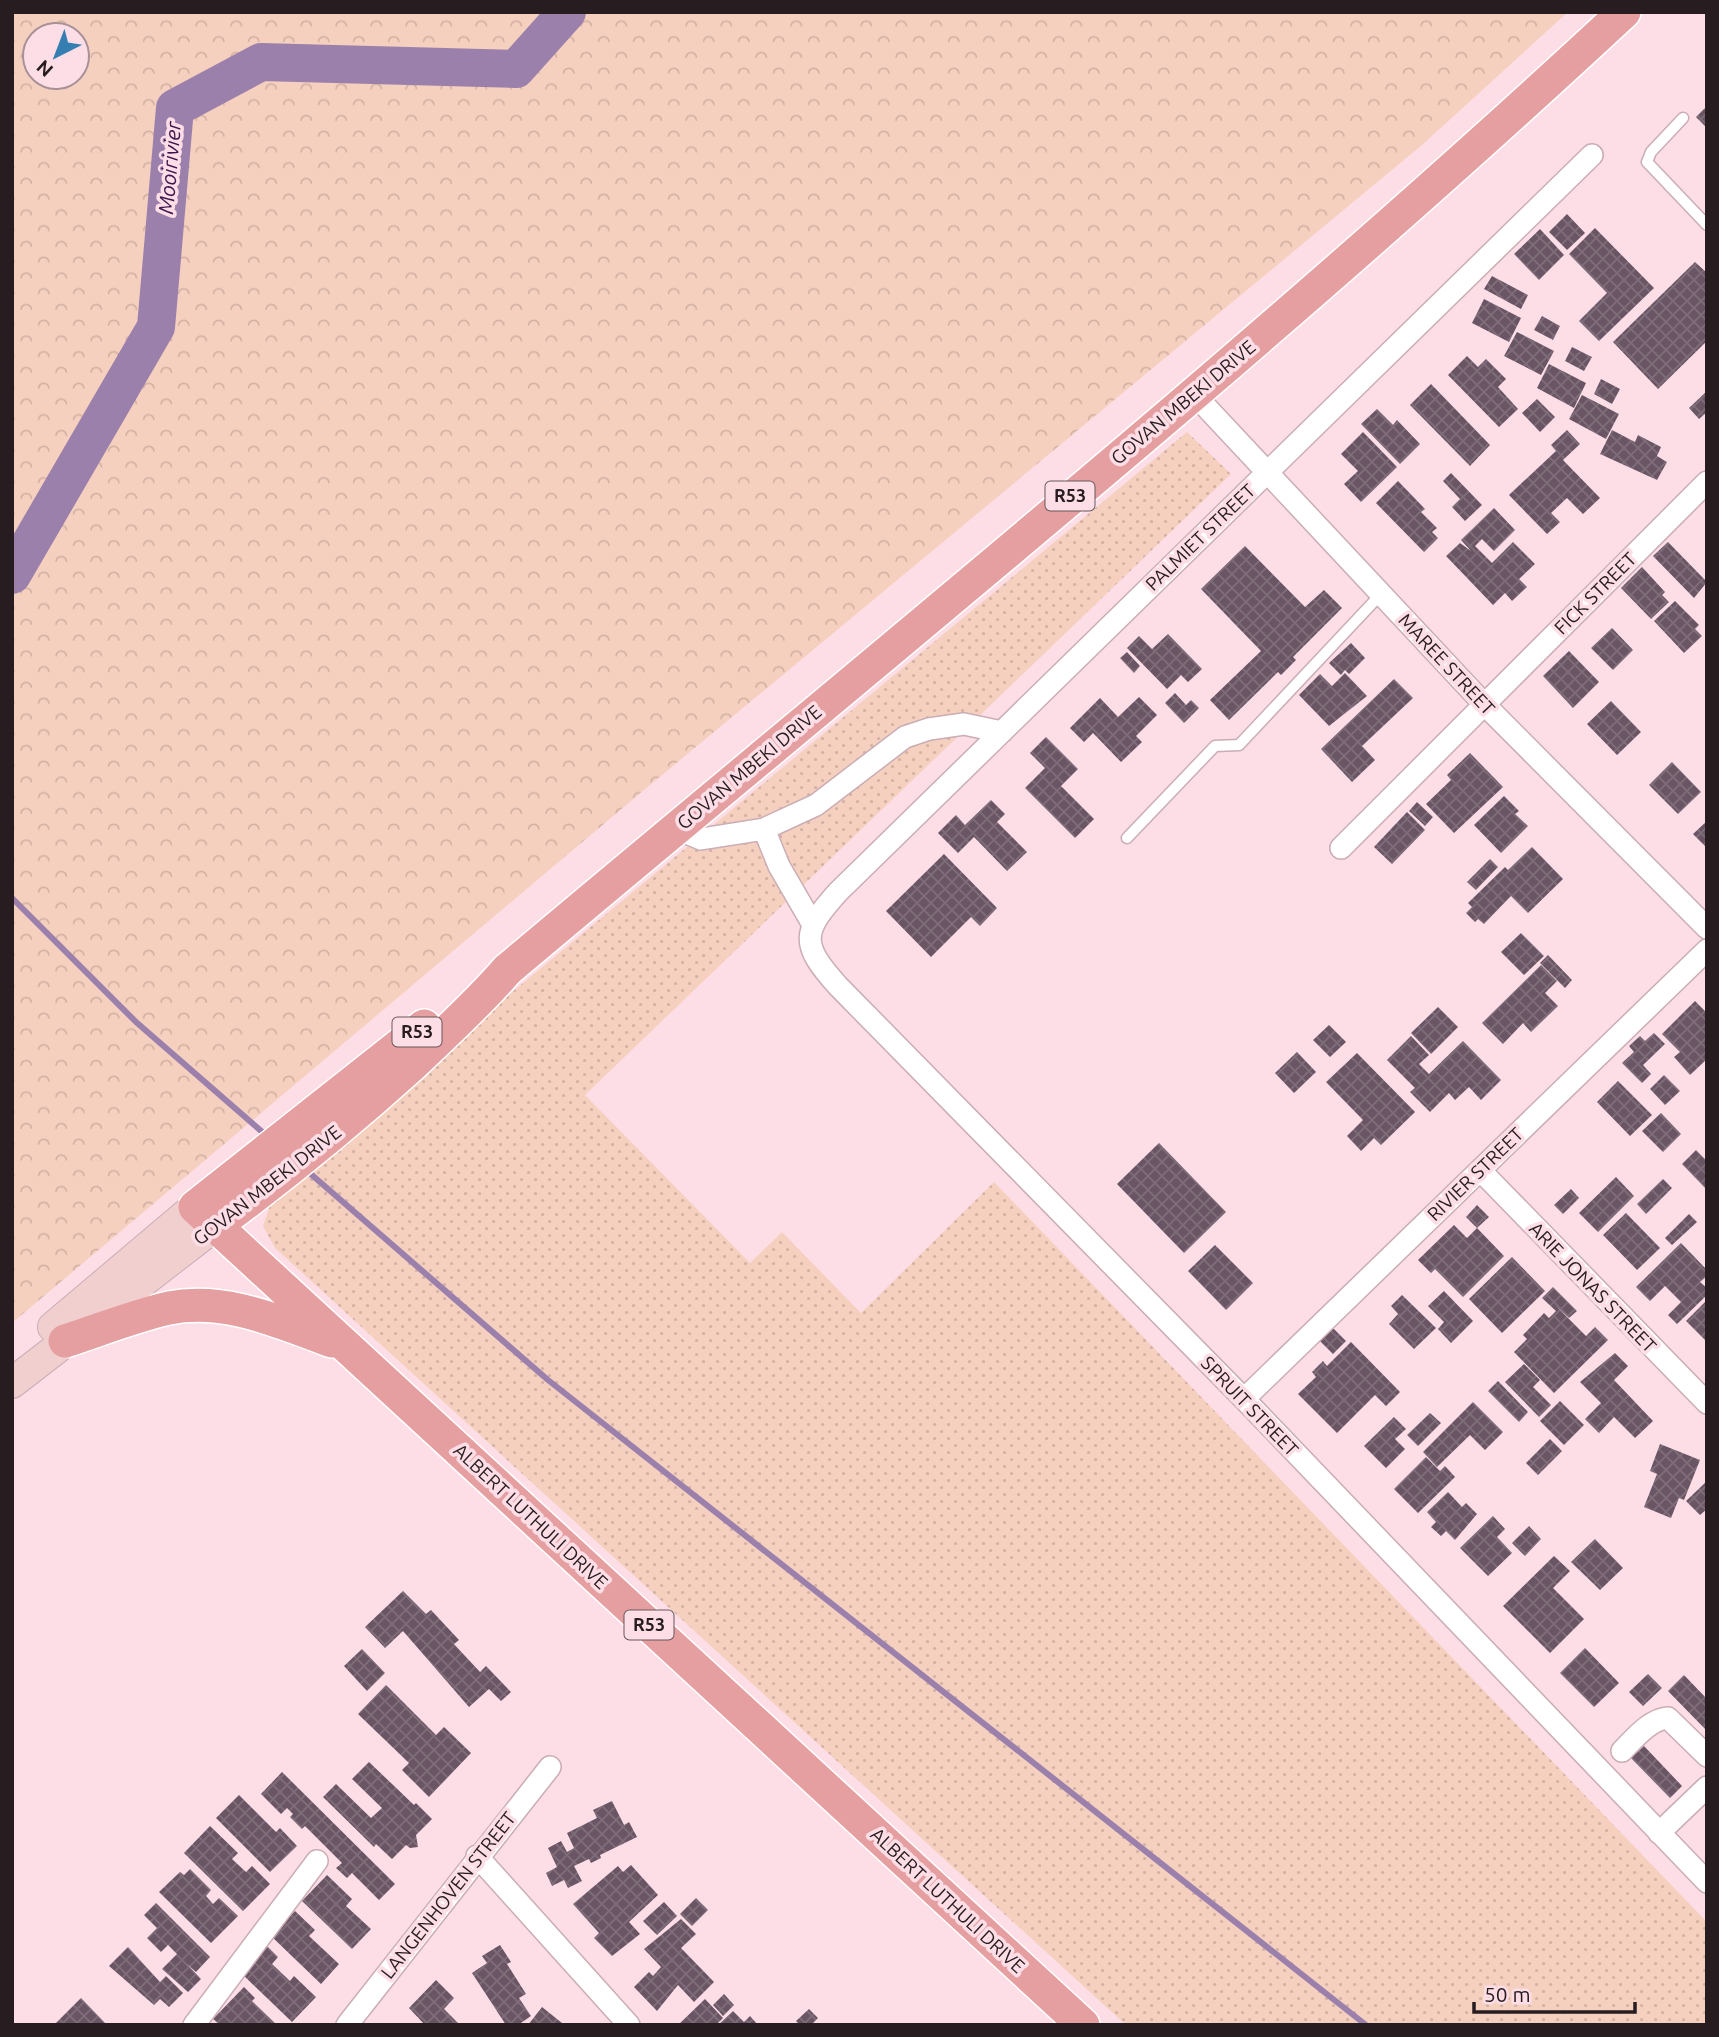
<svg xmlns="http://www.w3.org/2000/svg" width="1719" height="2037" viewBox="0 0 1719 2037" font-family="Ubuntu,sans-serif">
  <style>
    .grass { fill: url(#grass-dots) }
    .park { fill: url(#park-crowns); fill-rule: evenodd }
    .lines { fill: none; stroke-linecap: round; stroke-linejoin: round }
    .stream { stroke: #9c80ac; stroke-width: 6 }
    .river { stroke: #9c80ac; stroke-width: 38 }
    .building { fill: url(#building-cross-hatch) }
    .lane-casing { stroke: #caadb5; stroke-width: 13 }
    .street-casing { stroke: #caadb5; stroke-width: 24 }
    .secondary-casing { stroke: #caadb5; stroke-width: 32 }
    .primary-casing { stroke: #fff; stroke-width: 36 }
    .lane { stroke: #fff; stroke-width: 10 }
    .street { stroke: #fff; stroke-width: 21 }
    .secondary { stroke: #f2cfcf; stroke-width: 30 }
    .primary { stroke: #e59fa0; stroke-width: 33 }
    .labels { text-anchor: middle; stroke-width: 7; stroke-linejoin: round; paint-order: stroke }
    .shield { fill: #fddee7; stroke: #67565b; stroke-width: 2 }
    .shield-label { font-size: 18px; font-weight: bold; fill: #271c1f }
    .street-label { font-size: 19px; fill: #271c1f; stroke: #fddee7 }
    .water-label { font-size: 21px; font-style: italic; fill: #3c174f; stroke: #fddee7 }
  </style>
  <defs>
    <pattern id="grass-dots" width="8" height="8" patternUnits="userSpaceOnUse" patternTransform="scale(1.75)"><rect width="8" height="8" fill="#f6d0bf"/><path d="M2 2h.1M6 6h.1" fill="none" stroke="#d3b2a4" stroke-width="1.8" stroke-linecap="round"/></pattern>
    <pattern id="park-crowns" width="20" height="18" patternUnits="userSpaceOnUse" patternTransform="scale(1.75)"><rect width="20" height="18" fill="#f6d0bf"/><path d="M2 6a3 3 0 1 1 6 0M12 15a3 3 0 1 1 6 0" fill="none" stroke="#d3b2a4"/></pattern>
    <pattern id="building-cross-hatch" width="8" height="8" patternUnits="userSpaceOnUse" patternTransform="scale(1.75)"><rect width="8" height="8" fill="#6a5564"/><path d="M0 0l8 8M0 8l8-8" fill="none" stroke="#7f6e7a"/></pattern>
  </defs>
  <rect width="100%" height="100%" fill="#fddee7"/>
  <path class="grass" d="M 1187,432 L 1231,474 L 585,1095 L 750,1263 L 782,1232 L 861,1313 L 994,1182 L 1707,1922 L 1707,2025 L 1126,2025 L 275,1248 L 263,1226 L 272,1200 L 434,1057 Z"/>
  <path class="park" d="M 12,12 L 1568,12 L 1422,145 L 644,790 L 12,1323 ZM 35,35 L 77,35 L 77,77 L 35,77 Z"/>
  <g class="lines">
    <path class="stream" d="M 12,898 L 136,1022 L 268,1137
      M 305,1169 L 548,1380 L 1366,2025"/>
    <path class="river" d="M 12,575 L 156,327 L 175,108 L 261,62 L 516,69 L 567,12"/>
  </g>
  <path class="building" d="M 1707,106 L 1707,128 L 1696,117 Z
    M 1567,214 L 1585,233 L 1567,250 L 1549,232 Z
    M 1595,228 L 1654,288 L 1599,341 L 1579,321 L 1607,293 L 1569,254 Z
    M 1540,229 L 1564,255 L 1539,280 L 1514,254 Z
    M 1695,262 L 1707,273 L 1707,341 L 1658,389 L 1613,342 Z
    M 1492,276 L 1528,295 L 1521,309 L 1484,289 Z
    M 1484,299 L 1521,318 L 1509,342 L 1472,323 Z
    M 1542,316 L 1560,326 L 1553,340 L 1534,330 Z
    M 1517,332 L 1554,351 L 1541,375 L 1504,356 Z
    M 1572,347 L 1592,357 L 1584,371 L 1565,361 Z
    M 1467,356 L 1478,367 L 1486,359 L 1506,379 L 1498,387 L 1518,409 L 1499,427 L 1448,375 Z
    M 1549,364 L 1586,383 L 1574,408 L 1537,388 Z
    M 1601,379 L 1620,389 L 1612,404 L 1594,394 Z
    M 1431,384 L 1490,445 L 1470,466 L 1410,405 Z
    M 1707,391 L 1707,412 L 1699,419 L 1689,408 Z
    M 1582,395 L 1619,414 L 1606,439 L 1569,419 Z
    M 1537,399 L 1555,417 L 1540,432 L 1522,413 Z
    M 1377,409 L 1393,425 L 1397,420 L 1420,444 L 1400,464 L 1361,424 Z
    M 1567,430 L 1580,444 L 1563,460 L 1600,498 L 1583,514 L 1567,498 L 1551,513 L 1560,522 L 1547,534 L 1509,495 L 1556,451 L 1551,445 Z
    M 1612,430 L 1635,442 L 1638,435 L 1661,447 L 1657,456 L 1667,462 L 1657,480 L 1600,454 Z
    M 1363,432 L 1397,467 L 1361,502 L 1344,484 L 1358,471 L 1341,454 Z
    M 1451,473 L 1482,505 L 1465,521 L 1452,507 L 1460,499 L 1443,481 Z
    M 1398,481 L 1425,509 L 1421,512 L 1437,528 L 1432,532 L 1438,538 L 1424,552 L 1376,503 Z
    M 1494,508 L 1515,530 L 1494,551 L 1482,539 L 1475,546 L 1492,563 L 1513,542 L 1535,564 L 1519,579 L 1527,587 L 1512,601 L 1505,593 L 1493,605 L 1446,556 L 1460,543 L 1471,551 L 1461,540 Z
    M 1668,542 L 1707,582 L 1694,598 L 1653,556 Z
    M 1245,546 L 1305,607 L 1324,590 L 1342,608 L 1293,657 L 1296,660 L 1281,675 L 1278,672 L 1229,720 L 1210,700 L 1261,651 L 1201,589 Z
    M 1642,567 L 1665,592 L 1662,595 L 1669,602 L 1651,619 L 1621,588 Z
    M 1675,601 L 1699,625 L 1695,629 L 1702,636 L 1684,653 L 1654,621 Z
    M 1612,628 L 1633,650 L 1613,670 L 1591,648 Z
    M 1168,634 L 1202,669 L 1188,682 L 1181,675 L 1167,689 L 1127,648 L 1139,636 L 1152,649 Z
    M 1351,643 L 1365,658 L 1349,674 L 1345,670 L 1341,675 L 1329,663 Z
    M 1569,651 L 1599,682 L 1573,708 L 1543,676 Z
    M 1127,652 L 1140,666 L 1134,673 L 1120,658 Z
    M 1345,673 L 1367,696 L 1329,726 L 1299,695 L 1320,674 L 1332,686 Z
    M 1394,679 L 1413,698 L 1362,746 L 1375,760 L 1352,782 L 1321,749 Z
    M 1175,693 L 1186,705 L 1191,700 L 1199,708 L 1184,723 L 1165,703 Z
    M 1139,697 L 1157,715 L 1136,736 L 1142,742 L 1121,762 L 1093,733 L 1084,742 L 1070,728 L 1100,698 L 1118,717 Z
    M 1611,701 L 1641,732 L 1617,755 L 1587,724 Z
    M 1046,737 L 1078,769 L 1061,786 L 1094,819 L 1075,838 L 1025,788 L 1045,768 L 1030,753 Z
    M 1470,753 L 1503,787 L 1454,833 L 1426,804 L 1451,780 L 1447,775 Z
    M 1672,762 L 1701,792 L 1678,814 L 1649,785 Z
    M 1504,796 L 1519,811 L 1515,814 L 1528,826 L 1501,853 L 1474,825 Z
    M 991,800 L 1005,814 L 997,822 L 1027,852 L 1007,871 L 974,837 L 958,853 L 938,833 L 956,815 L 965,825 Z
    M 1417,802 L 1433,817 L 1425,826 L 1409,811 Z
    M 1407,812 L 1425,830 L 1392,864 L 1374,847 Z
    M 1707,821 L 1707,848 L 1693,834 Z
    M 1532,847 L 1563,879 L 1528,913 L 1511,896 L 1484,924 L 1478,919 L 1475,922 L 1466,913 L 1472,907 L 1468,903 L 1505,867 L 1508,870 Z
    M 944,854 L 997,908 L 980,926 L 971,917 L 931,957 L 886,911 Z
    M 1490,859 L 1498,867 L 1476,890 L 1467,882 Z
    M 1521,933 L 1544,956 L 1524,975 L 1501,952 Z
    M 1548,955 L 1572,980 L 1565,988 L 1540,963 Z
    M 1541,965 L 1557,981 L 1545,993 L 1558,1006 L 1531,1032 L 1523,1023 L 1503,1044 L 1482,1023 Z
    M 1695,1001 L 1707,1013 L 1707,1059 L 1690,1075 L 1674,1057 L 1680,1052 L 1662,1034 Z
    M 1438,1007 L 1458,1027 L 1431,1054 L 1411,1033 Z
    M 1329,1025 L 1346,1042 L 1330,1057 L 1313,1040 Z
    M 1654,1033 L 1665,1044 L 1643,1065 L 1651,1074 L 1642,1083 L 1622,1063 L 1634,1052 L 1629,1046 L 1640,1036 L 1645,1041 Z
    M 1411,1036 L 1429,1055 L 1419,1064 L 1429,1074 L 1463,1041 L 1501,1080 L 1481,1100 L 1469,1087 L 1455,1100 L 1449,1093 L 1430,1112 L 1410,1092 L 1415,1088 L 1387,1060 Z
    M 1297,1052 L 1316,1072 L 1294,1093 L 1275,1073 Z
    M 1357,1053 L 1415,1112 L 1381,1145 L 1374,1138 L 1361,1151 L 1347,1136 L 1363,1120 L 1326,1082 Z
    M 1664,1075 L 1680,1091 L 1665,1105 L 1650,1089 Z
    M 1618,1081 L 1652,1115 L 1630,1136 L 1597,1102 Z
    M 1661,1113 L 1681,1134 L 1663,1152 L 1642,1131 Z
    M 1159,1143 L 1226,1212 L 1184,1253 L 1117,1184 Z
    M 1696,1150 L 1707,1161 L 1707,1190 L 1682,1164 Z
    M 1616,1177 L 1634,1196 L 1598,1232 L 1579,1213 Z
    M 1663,1179 L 1672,1188 L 1646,1214 L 1637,1204 Z
    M 1571,1189 L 1579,1198 L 1563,1214 L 1554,1205 Z
    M 1477,1205 L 1489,1217 L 1477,1228 L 1466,1217 Z
    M 1626,1213 L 1660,1248 L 1637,1270 L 1603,1235 Z
    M 1689,1214 L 1697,1222 L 1672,1245 L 1665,1238 Z
    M 1454,1225 L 1467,1238 L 1477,1228 L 1504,1256 L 1463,1297 L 1435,1269 L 1431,1273 L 1418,1260 Z
    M 1681,1243 L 1707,1270 L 1707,1276 L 1700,1282 L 1707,1288 L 1707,1295 L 1677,1324 L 1668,1315 L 1681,1302 L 1665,1286 L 1650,1301 L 1636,1287 Z
    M 1215,1245 L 1253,1283 L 1226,1310 L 1188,1271 Z
    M 1512,1257 L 1545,1291 L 1502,1333 L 1469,1299 Z
    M 1553,1287 L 1577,1311 L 1569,1318 L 1555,1305 L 1586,1336 L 1595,1327 L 1608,1340 L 1554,1393 L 1514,1352 L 1527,1339 L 1523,1335 L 1544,1313 L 1549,1318 L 1556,1311 L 1542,1298 Z
    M 1444,1291 L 1473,1321 L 1451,1343 L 1438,1329 L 1444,1322 L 1428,1306 Z
    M 1402,1295 L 1436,1328 L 1414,1349 L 1389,1324 L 1398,1314 L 1391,1306 Z
    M 1707,1300 L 1707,1342 L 1686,1321 Z
    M 1333,1328 L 1346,1341 L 1333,1354 L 1320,1341 Z
    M 1351,1342 L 1400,1392 L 1386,1406 L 1375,1395 L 1337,1433 L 1298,1394 L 1316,1377 L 1312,1372 L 1323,1361 L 1327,1366 Z
    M 1615,1353 L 1628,1366 L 1614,1380 L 1653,1421 L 1635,1438 L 1614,1417 L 1599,1433 L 1585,1419 L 1601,1403 L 1580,1382 Z
    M 1524,1364 L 1540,1380 L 1533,1387 L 1551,1405 L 1539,1417 L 1505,1382 Z
    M 1498,1381 L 1528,1412 L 1519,1422 L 1488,1391 Z
    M 1560,1401 L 1584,1425 L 1564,1445 L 1540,1421 Z
    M 1473,1402 L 1503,1432 L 1485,1450 L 1470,1435 L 1437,1467 L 1423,1452 Z
    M 1430,1413 L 1441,1423 L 1418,1446 L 1407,1435 Z
    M 1394,1417 L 1406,1429 L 1395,1439 L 1405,1449 L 1386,1468 L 1364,1446 Z
    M 1550,1439 L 1562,1451 L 1538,1475 L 1526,1463 Z
    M 1660,1444 L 1700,1460 L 1684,1500 L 1679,1498 L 1671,1518 L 1644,1507 L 1657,1474 L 1650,1471 Z
    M 1426,1457 L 1440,1471 L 1445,1466 L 1455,1477 L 1418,1513 L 1394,1489 Z
    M 1707,1481 L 1707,1509 L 1700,1515 L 1686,1501 Z
    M 1448,1492 L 1462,1507 L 1466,1503 L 1477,1514 L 1455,1540 L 1446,1531 L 1441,1536 L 1431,1527 L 1436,1522 L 1427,1512 Z
    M 1493,1516 L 1505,1529 L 1497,1537 L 1512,1553 L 1488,1576 L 1460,1548 Z
    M 1529,1526 L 1541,1539 L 1525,1556 L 1512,1543 Z
    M 1595,1539 L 1623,1568 L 1600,1590 L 1571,1562 Z
    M 1554,1556 L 1570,1571 L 1553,1588 L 1584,1619 L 1550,1653 L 1503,1606 Z
    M 403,1591 L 426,1614 L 431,1610 L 459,1640 L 454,1644 L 480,1672 L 486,1666 L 511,1692 L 501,1701 L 489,1689 L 469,1707 L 403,1631 L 385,1648 L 365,1627 Z
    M 1585,1648 L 1619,1683 L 1594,1707 L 1560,1673 Z
    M 362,1649 L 385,1673 L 367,1691 L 344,1666 Z
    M 1648,1674 L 1662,1688 L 1643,1706 L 1629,1692 Z
    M 1684,1675 L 1707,1699 L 1707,1731 L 1668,1691 Z
    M 386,1685 L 436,1735 L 444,1727 L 471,1753 L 429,1797 L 402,1770 L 409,1763 L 358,1714 Z
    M 1644,1746 L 1682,1786 L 1670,1798 L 1631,1758 Z
    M 369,1762 L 414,1805 L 416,1803 L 432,1819 L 416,1835 L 418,1847 L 410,1848 L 406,1845 L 392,1859 L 376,1844 L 374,1847 L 323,1797 L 336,1784 L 371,1818 L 382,1808 L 352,1779 Z
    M 282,1772 L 395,1884 L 379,1900 L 352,1873 L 347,1878 L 336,1868 L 342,1863 L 305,1826 L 302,1829 L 290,1817 L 293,1814 L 287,1808 L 281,1814 L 261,1794 Z
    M 239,1795 L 276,1832 L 280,1828 L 297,1846 L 270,1872 L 216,1818 Z
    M 612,1801 L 624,1825 L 629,1822 L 637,1837 L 600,1855 L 601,1858 L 591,1863 L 589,1859 L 574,1866 L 582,1881 L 568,1888 L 564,1880 L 552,1886 L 546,1873 L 557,1867 L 548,1848 L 561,1841 L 567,1852 L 574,1848 L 567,1833 L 597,1818 L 593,1810 Z
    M 210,1826 L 238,1853 L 232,1859 L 246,1872 L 252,1866 L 270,1884 L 243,1911 L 184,1853 Z
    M 631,1865 L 658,1895 L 629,1922 L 640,1934 L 612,1956 L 594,1938 L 599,1933 L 573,1904 L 618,1866 L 623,1872 Z
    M 190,1869 L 211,1890 L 206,1896 L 213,1904 L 219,1898 L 238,1916 L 211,1943 L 159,1892 L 180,1872 L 184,1875 Z
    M 327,1875 L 352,1899 L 346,1906 L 371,1929 L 352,1949 L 302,1901 Z
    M 696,1898 L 708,1910 L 692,1926 L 680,1914 Z
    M 664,1902 L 677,1916 L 657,1935 L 643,1921 Z
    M 156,1903 L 210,1957 L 196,1972 L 187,1964 L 201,1979 L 188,1992 L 162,1969 L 177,1954 L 168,1945 L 161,1952 L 147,1938 L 157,1928 L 144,1915 Z
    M 295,1911 L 315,1930 L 309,1936 L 339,1964 L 321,1984 L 271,1936 Z
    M 681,1919 L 696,1934 L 681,1948 L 714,1982 L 694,2002 L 678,1985 L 657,2011 L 634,1987 L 649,1972 L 653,1976 L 661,1967 L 644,1949 Z
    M 500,1945 L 511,1962 L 507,1964 L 526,1994 L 519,1998 L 531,2016 L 518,2025 L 506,2025 L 472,1973 L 487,1963 L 482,1956 Z
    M 267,1946 L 278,1957 L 272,1964 L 290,1981 L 294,1976 L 316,1997 L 292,2022 L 241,1973 Z
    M 128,1947 L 160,1982 L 166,1976 L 183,1993 L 169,2007 L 160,1999 L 154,2005 L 109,1966 Z
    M 436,1980 L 454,1998 L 444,2009 L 460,2025 L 425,2025 L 409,2008 Z
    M 244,1987 L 255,1998 L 252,2001 L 277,2025 L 220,2025 L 213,2019 Z
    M 724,1994 L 734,2005 L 723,2016 L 713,2005 Z
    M 81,1998 L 107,2025 L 56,2023 Z
    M 705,1999 L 723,2018 L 716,2025 L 678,2025 Z
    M 542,2007 L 562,2023 L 560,2025 L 528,2025 Z
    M 809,2009 L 818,2018 L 811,2025 L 800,2025 L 796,2021 Z
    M 733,2011 L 744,2022 L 750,2016 L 758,2025 L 718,2025 Z"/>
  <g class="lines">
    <g class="lane-casing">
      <path id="lane" d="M 1683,118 L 1651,152 L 1647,162 L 1707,225
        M 1127,838 L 1215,746 L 1239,745 L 1381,594"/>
    </g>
    <g class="street-casing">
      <path id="street" d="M 1592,155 L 838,892 C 802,932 800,944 838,986 L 1244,1399 L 1707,1882
        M 1193,393 L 1484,704 L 1707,928
        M 675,828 L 701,839 L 764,829 L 816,805 L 905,737 L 929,729 L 964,724 L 1002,732
        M 764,829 L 779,866 L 812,923
        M 1341,848 L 1707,482
        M 1480,1170 L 1707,1403
        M 1244,1399 L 1707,950
        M 1622,1751 C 1634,1739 1650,1719 1668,1718 L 1707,1756
        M 1659,1833 L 1707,1787
        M 477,1856 L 629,2025
        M 194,2025 L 317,1861
        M 347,2025 L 550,1767"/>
    </g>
    <g class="secondary-casing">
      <path id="secondary" d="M 53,1327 L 195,1207
        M 12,1383 L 215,1226"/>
    </g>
    <g class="primary-casing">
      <path id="primary" d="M 424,1026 L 195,1207 L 1083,2025
        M 215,1226 C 284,1175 349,1122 413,1064 C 445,1033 478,1004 507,970 C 883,654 1265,346 1624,12
        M 65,1341 C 99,1330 134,1316 169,1308 C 226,1297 280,1322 332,1341"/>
    </g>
    <use href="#lane" class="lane"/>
    <use href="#street" class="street"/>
    <use href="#secondary" class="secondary"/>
    <use href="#primary" class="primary"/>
  </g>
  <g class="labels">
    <g class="shield">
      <rect x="1045.5" y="481.5" width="49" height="29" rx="5"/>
      <rect x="392.5" y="1017.5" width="49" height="29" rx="5"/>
      <rect x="624.5" y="1610.5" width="49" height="29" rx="5"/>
    </g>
    <g class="shield-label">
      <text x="1070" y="502">R53</text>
      <text x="417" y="1038">R53</text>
      <text x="649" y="1631">R53</text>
    </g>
    <g class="street-label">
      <text transform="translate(1183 402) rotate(-40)" y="7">GOVAN MBEKI DRIVE</text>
      <text transform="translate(1200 537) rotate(-44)" y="7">PALMIET STREET</text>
      <text transform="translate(1595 593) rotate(-45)" y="7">FICK STREET</text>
      <text transform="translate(1447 664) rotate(47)" y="7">MAREE STREET</text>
      <text transform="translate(749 767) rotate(-40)" y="7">GOVAN MBEKI DRIVE</text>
      <text transform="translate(1475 1174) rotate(-44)" y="7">RIVIER STREET</text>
      <text transform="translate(267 1185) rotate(-38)" y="7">GOVAN MBEKI DRIVE</text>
      <text transform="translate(1593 1287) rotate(46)" y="7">ARIE JONAS STREET</text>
      <text transform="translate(1250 1406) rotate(46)" y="7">SPRUIT STREET</text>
      <text transform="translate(531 1516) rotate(43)" y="7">ALBERT LUTHULI DRIVE</text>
      <text transform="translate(448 1895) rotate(-52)" y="7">LANGENHOVEN STREET</text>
      <text transform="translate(948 1900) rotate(43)" y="7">ALBERT LUTHULI DRIVE</text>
    </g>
    <g class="water-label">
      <text transform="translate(170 168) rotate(-85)" y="7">Mooirivier</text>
    </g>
  </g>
  <rect width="1719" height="2037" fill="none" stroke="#271c1f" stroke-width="28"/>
  <g transform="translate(56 56) rotate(222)"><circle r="33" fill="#fddee7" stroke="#a79097" stroke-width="2"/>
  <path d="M0-5L12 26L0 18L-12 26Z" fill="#357eb2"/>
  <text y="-10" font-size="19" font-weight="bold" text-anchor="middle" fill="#271c1f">N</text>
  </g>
  <path d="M1474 2002v10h161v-10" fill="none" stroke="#271c1f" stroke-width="3.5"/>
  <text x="1484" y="2002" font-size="21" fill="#271c1f" stroke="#fddee7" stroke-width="5" paint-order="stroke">50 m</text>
</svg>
